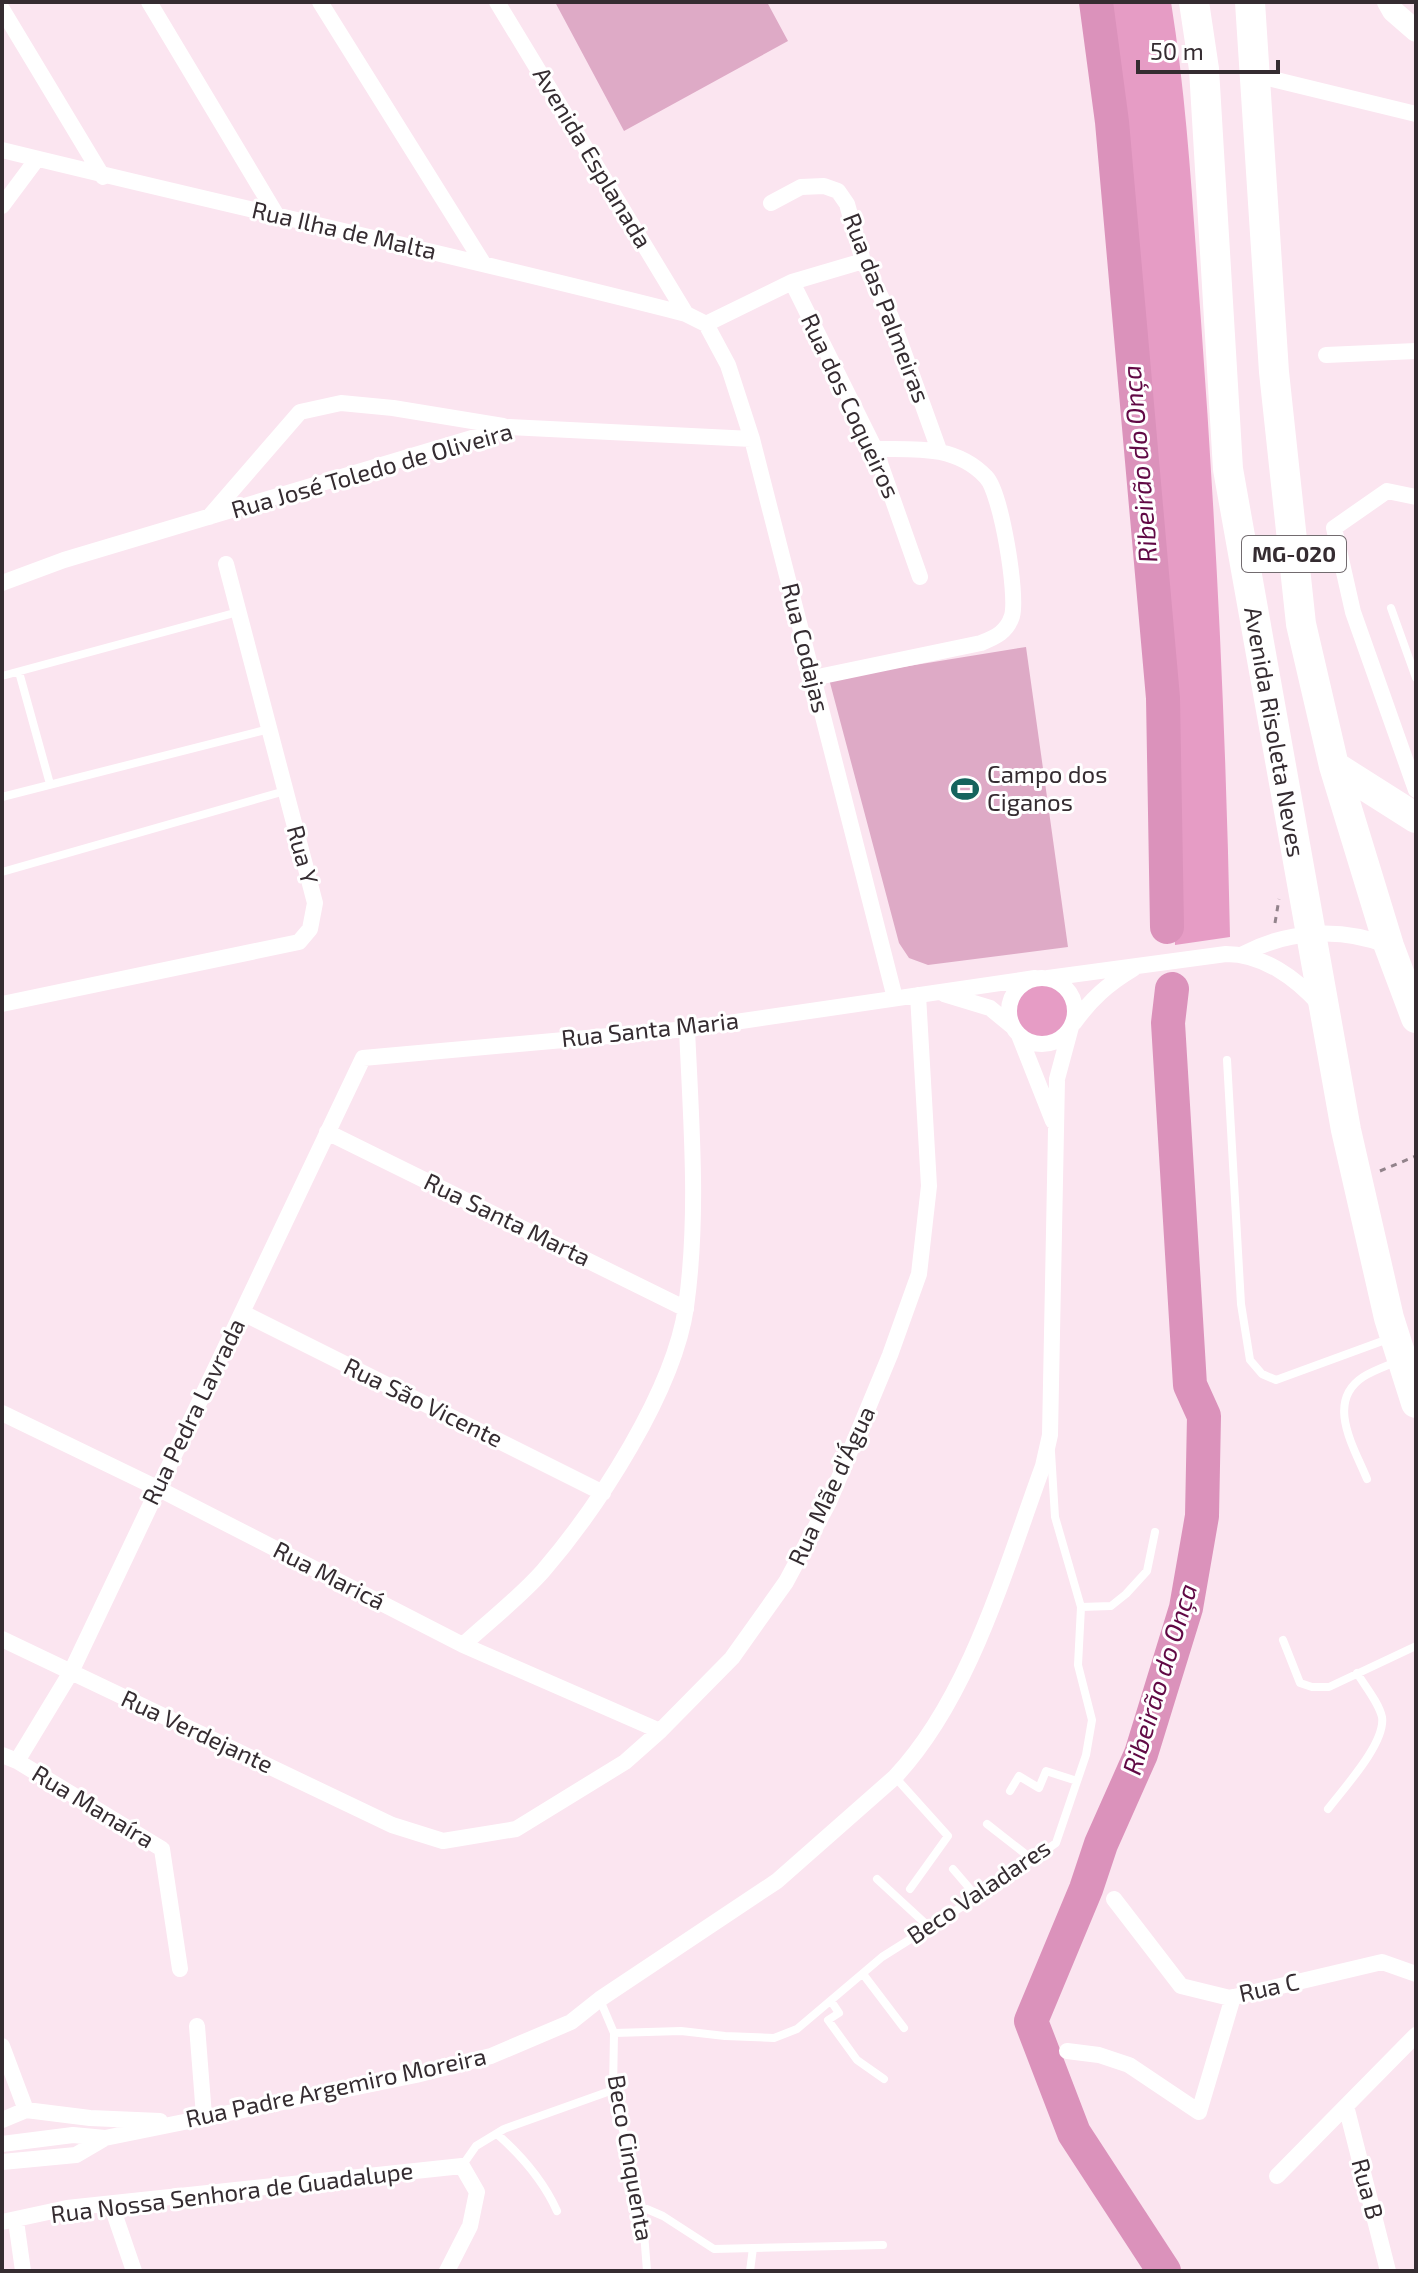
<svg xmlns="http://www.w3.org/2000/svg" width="1418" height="2273" viewBox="0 0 1418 2273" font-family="'Exo 2',sans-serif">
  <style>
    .green { fill: #deaac6 }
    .forest { fill: #e69cc5 }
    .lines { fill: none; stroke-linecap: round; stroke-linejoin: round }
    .river { stroke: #db92bb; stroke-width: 34 }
    .path { stroke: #92838b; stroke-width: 3; stroke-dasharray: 6 6; stroke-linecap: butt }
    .lane { stroke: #fff; stroke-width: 8 }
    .street { stroke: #fff; stroke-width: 16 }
    .secondary { stroke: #fff; stroke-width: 22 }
    .highway { stroke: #fff; stroke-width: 30 }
    .labels { text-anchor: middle; stroke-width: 6; stroke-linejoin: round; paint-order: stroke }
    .shield { fill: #fff; stroke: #726b6f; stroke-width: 2 }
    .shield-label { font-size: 22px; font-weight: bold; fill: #352c31 }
    .street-label { font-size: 24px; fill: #352c31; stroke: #fff }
    .poi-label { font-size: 24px; fill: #352c31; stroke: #fff; text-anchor: start }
    .water-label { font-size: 26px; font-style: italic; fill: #610945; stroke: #fff }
  </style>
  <rect width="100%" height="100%" fill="#fbe5f0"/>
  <path class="green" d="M 555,2 L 767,2 L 788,41 L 624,131 Z
    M 1026,647 L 1068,947 L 928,965 L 909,958 L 899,943 L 829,679 Z"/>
  <path class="forest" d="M 1105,2 L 1171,2 C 1188,108 1193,214 1201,321 C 1216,526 1226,731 1230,937 L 1175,945 C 1169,743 1155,541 1138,340 C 1128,227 1119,114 1105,2 Z
    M1016 1011a27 27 0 1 1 54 0a27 27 0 1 1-54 0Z"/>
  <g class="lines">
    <path class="river" d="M 1096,2 L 1112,122 L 1163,698 L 1167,927
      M 1164,2271 L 1074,2133 L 1031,2021 L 1086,1889 L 1101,1844 L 1141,1754 L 1186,1608 L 1202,1516 L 1204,1416 L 1190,1385 L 1168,1023 L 1172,989"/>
    <path class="path" d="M 1275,923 L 1279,899
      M 1380,1171 L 1416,1156"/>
    <path class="lane" d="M 1391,608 L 1416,678
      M 19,672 L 50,784
      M 2,676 L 238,612
      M 2,797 L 269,729
      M 2,872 L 285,791
      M 1227,1060 L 1241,1304 L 1250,1360 L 1262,1374 L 1276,1380 L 1388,1339
      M 1367,1479 C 1354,1447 1325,1402 1363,1377 C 1374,1370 1387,1366 1398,1361
      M 1081,1607 L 1111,1606 L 1126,1594 L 1147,1571 L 1155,1532
      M 1283,1640 L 1300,1683 L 1312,1687 L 1329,1687 L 1416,1646
      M 895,1777 L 948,1836 L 910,1889
      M 1010,1791 L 1019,1776 L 1039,1788 L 1046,1771 L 1077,1781
      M 1328,1809 C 1343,1789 1386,1743 1382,1717 C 1379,1703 1365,1686 1357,1673
      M 987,1824 L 1033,1860
      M 953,1869 L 977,1897
      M 877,1879 L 928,1926
      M 863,1974 L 904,2028
      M 600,2000 L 614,2033 L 613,2090 L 642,2207 L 647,2271
      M 831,2001 L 839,2013 L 828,2020 L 857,2060 L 884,2079
      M 614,2033 L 681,2031 L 725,2036 L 774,2038 L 797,2029 L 882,1957 L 1009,1877 L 1056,1843 L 1086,1755 L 1092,1720 L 1078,1665 L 1081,1607 L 1055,1517 L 1051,1452
      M 497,2134 C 522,2156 543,2180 557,2211
      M 462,2166 L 476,2146 L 504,2129 L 613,2090
      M 642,2207 L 663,2216 L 714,2249 L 883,2245
      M 750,2271 L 753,2248"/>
    <path class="street" d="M 149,2 L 276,214
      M 320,2 L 483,263
      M 497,2 L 686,314
      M 2,9 L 103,177
      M 1256,75 L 1416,114
      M 2,150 C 230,206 459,256 686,314 L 706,324 L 728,365 L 752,439 L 895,998
      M 771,203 L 801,187 L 824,186 L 838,191 L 847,204 L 863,261 L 891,317 L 939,450
      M 2,206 L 37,159
      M 792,282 L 875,449 L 920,577
      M 706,324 L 792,282 L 863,261
      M 1326,355 L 1416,351
      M 1416,497 L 1387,491 L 1334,528 L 1353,612 L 1416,790
      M 209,517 L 300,412 L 341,403 L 393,408 L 503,426
      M 2,583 L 64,560 L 509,427 L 752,439
      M 813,678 L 981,643 C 996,637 1007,632 1012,616 C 1018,595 1001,492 986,477 C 956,445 915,449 875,449
      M 1243,954 C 1289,930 1341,927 1389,946
      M1009 1011a33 33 0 1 1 66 0a33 33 0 1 1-66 0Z
      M 1048,978 L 1226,954 C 1263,954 1296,978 1320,1005
      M 944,994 L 990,1008 L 1012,1026
      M 2,1004 L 299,942 L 310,929 L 315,903 L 226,564
      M 1074,1023 C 1091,999 1108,984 1133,969
      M 1019,1035 L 1053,1121
      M 327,1132 L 686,1309
      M 243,1313 L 603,1493
      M 2,1413 L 157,1488 L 463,1645 L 660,1731
      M 2,1639 L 392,1825 L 443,1841 L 516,1829 L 625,1762 L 660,1731 L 732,1658 L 786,1582 L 829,1502 L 890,1355 L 919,1274 L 929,1186 L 918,995
      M 463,1645 C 489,1621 519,1598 543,1571 C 598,1507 674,1391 686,1307 C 699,1215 691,1121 687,1029
      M 2,1755 L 17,1761 L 162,1849 L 180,1969
      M 17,1761 L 71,1672 L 363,1058 L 687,1029 L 1035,978
      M 1114,1899 L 1181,1986 L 1230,1998 L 1382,1962 L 1416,1974
      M 197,2026 L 204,2116
      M 2,2046 L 26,2110
      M 1067,2051 L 1099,2055 L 1129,2065 L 1199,2112 L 1233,1997
      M 1346,2106 L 1388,2271
      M 2,2120 L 26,2110 L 90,2118 L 160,2121
      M 2,2144 L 73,2135 L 105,2138
      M 2,2162 L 76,2155 L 105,2138 L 416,2075 L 491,2056 L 571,2022 L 600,1999 L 777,1881 L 895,1777 C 970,1697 1005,1569 1043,1466 L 1050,1435 L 1057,1079 L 1071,1027
      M 1277,2176 L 1416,2035
      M 111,2204 L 134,2271
      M 16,2221 L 23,2271
      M 2,2222 L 67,2208 L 462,2166 L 477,2192 L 470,2226 L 447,2271"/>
    <path class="secondary" d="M 1388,2 L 1393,11 L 1416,31"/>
    <path class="highway" d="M 1194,2 L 1204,69 L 1228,469 L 1346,1130 L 1389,1318 L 1416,1403
      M 1250,2 L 1274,372 L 1301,624 L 1334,766 L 1389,946 L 1416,1018
      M 1334,766 L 1416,818"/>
  </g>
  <defs>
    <g id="stadium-bare" transform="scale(2.16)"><path d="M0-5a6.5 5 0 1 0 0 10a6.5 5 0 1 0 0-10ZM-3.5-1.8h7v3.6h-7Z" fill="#15635d" stroke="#fff" stroke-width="2.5" paint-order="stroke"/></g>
  </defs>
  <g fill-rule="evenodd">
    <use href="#stadium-bare" x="965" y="789"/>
  </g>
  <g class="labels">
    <rect class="shield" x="1242" y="536" width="104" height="36" rx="6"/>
    <g class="shield-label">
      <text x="1294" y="562">MG-020</text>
    </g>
    <g class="street-label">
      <text transform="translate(592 158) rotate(59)" y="8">Avenida Esplanada</text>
      <text transform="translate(344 231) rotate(13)" y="8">Rua Ilha de Malta</text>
      <text transform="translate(886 308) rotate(69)" y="8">Rua das Palmeiras</text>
      <text transform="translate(850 406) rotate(65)" y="8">Rua dos Coqueiros</text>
      <text transform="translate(372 471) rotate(-16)" y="8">Rua José Toledo de Oliveira</text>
      <text transform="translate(805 648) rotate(76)" y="8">Rua Codajas</text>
      <text transform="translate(1274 732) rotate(80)" y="8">Avenida Risoleta Neves</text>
      <text transform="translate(302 855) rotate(75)" y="8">Rua Y</text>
      <text transform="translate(650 1030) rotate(-6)" y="8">Rua Santa Maria</text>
      <text transform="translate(507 1220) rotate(26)" y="8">Rua Santa Marta</text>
      <text transform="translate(423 1403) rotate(26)" y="8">Rua São Vicente</text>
      <text transform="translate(194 1412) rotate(-64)" y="8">Rua Pedra Lavrada</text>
      <text transform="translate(832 1486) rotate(-65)" y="8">Rua Mãe d'Água</text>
      <text transform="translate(329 1576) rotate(27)" y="8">Rua Maricá</text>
      <text transform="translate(197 1732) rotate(25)" y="8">Rua Verdejante</text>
      <text transform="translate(93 1807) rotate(31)" y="8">Rua Manaíra</text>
      <text transform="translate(979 1892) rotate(-34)" y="8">Beco Valadares</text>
      <text transform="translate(1269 1988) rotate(-12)" y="8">Rua C</text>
      <text transform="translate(336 2088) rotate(-12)" y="8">Rua Padre Argemiro Moreira</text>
      <text transform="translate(630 2158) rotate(80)" y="8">Beco Cinquenta</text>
      <text transform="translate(1367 2189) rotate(75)" y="8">Rua B</text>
      <text transform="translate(232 2193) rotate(-7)" y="8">Rua Nossa Senhora de Guadalupe</text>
    </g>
    <g class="poi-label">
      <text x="987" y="783">Campo dos<tspan x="987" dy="28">Ciganos</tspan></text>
    </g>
    <g class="water-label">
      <text transform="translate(1140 464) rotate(-95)" y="9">Ribeirão do Onça</text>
      <text transform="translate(1160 1679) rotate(-73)" y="9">Ribeirão do Onça</text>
    </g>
  </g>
  <rect width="1418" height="2273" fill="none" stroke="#352c31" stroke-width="8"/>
  <path d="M1138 60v12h140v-12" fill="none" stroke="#352c31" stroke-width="4"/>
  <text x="1150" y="60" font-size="24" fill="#352c31" stroke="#ffffff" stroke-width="6" paint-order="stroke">50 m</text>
</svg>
